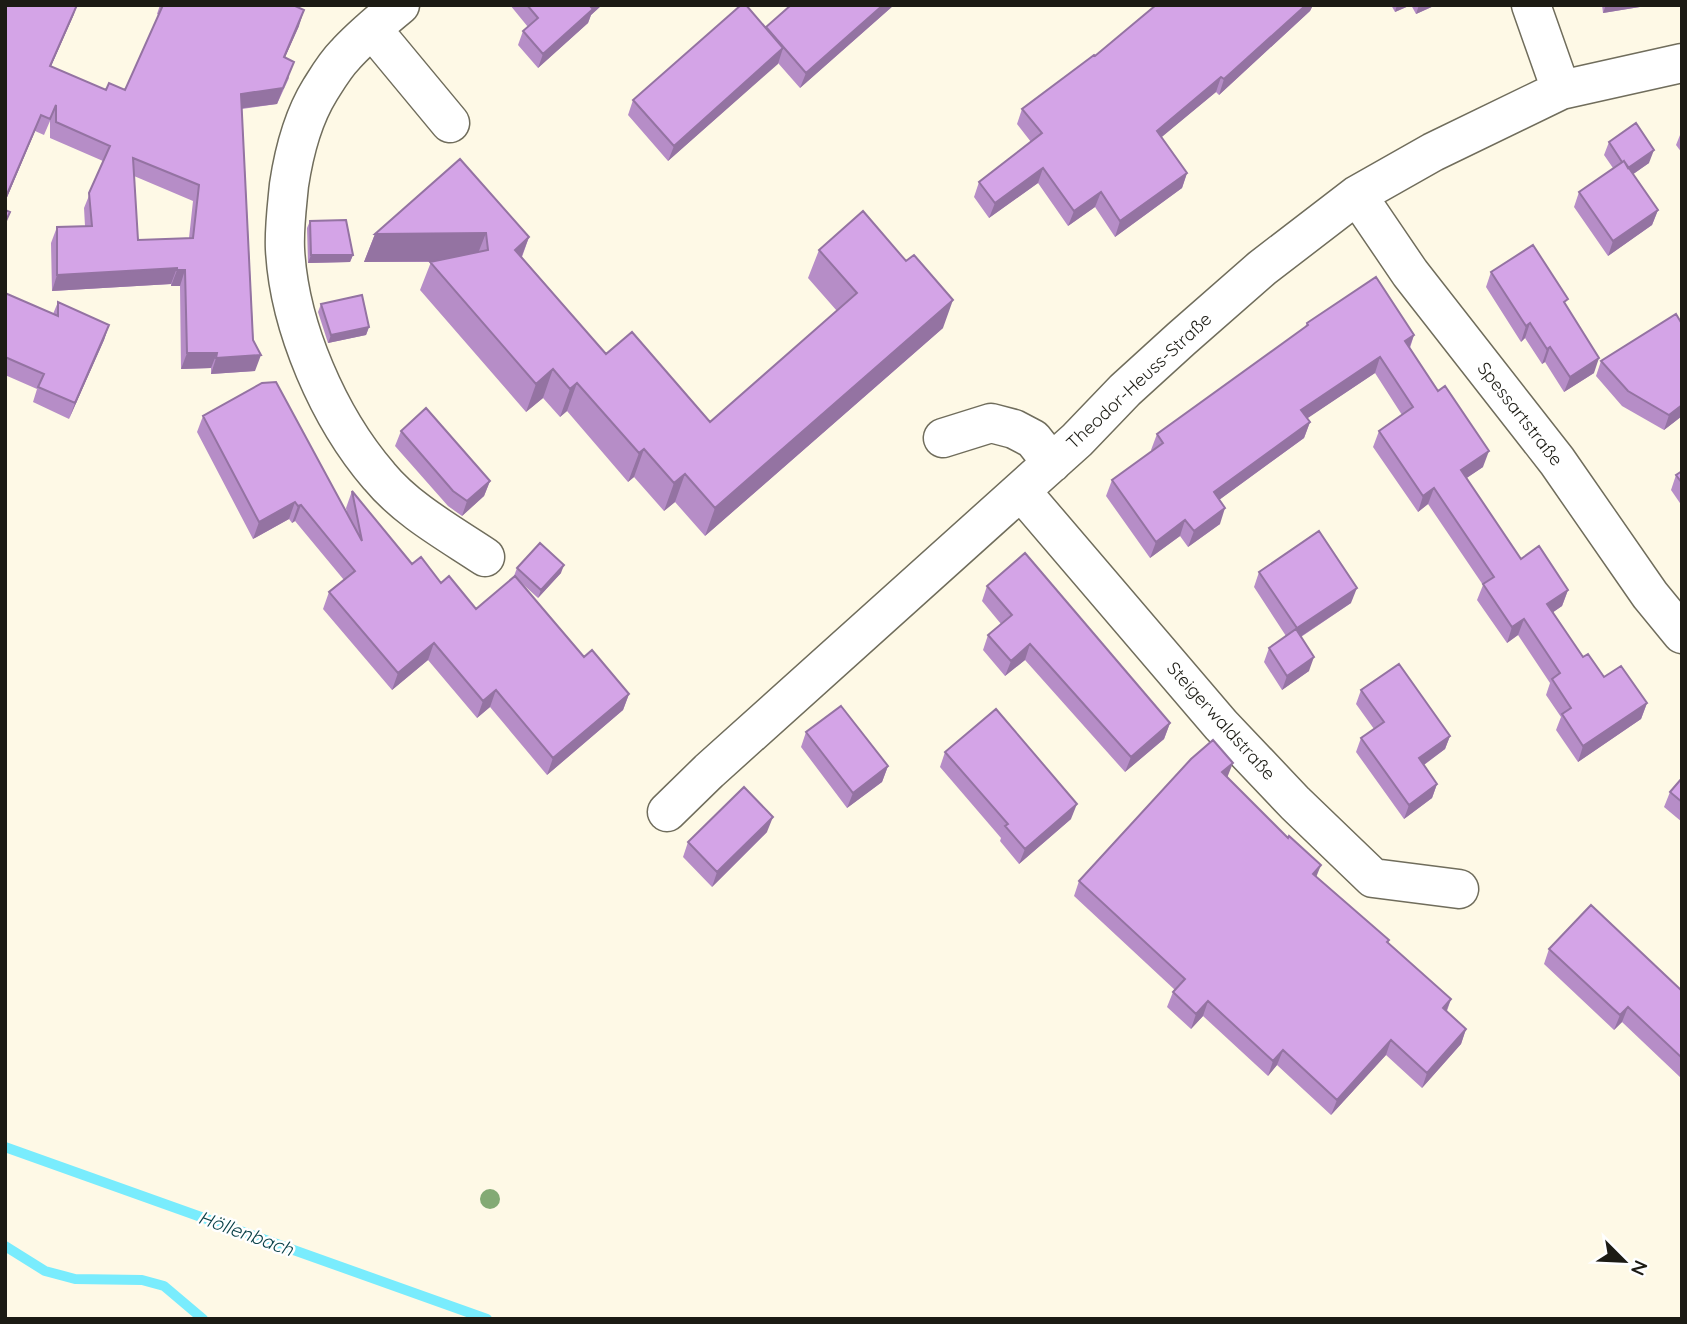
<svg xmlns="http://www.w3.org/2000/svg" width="1687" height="1324" viewBox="0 0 1687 1324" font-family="Quicksand,sans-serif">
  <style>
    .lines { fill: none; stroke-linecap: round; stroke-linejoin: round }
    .stream { stroke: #79ecfd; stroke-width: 10 }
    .minor-casing { stroke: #706d5c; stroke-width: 41 }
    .minor { stroke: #fff; stroke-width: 38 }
    .tree { fill: #83aa74 }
    .wall { fill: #b68dc7; fill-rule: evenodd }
    .shaded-wall { fill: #9473a2 }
    .building { fill: #d4a4e7; stroke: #9473a2; stroke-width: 2; fill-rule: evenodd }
    .labels { text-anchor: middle; stroke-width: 5; stroke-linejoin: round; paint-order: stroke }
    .street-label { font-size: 18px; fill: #1c1b14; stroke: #fff }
    .water-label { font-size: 19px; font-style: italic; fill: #0b4249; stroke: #fff }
  </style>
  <rect width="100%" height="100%" fill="#fef9e6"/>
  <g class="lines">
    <path class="stream" d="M 5,1147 L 487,1319
      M 5,1246 L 45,1271 L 75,1279 L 142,1280 L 164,1286 L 203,1319"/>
    <g class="minor-casing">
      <path id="minor" d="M 400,5 C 381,21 361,37 345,55 C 335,65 327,79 320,90 C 302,119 294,152 289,185 C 287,206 284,228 285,249 C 289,327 329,418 379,476 C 407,510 449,533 485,557
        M 1531,5 L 1561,90
        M 372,29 L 450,123
        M 1357,195 L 1410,273 L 1557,461 L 1650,595 L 1682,634
        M 943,438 L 991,423 L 1014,429 L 1033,439 L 1052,463
        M 1021,491 L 1221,725 L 1295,803 L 1373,878 L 1459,889
        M 667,812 L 709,771 L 1077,440 L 1125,390 L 1181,339 L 1262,268 L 1357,195 L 1433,152 L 1561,90 L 1682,63"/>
    </g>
    <use href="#minor" class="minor"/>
  </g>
  <circle class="tree" cx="490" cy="1199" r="10"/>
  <path class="wall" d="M 5,5 L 74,14 L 51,66 L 106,90 L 125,90 L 159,15 L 157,14 L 160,5 L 293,5 L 299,26 L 285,57 L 289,78 L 277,104 L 242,109 L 255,371 L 211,374 L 211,368 L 181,369 L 180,286 L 171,286 L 171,284 L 52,291 L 51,243 L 57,227 L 85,226 L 84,208 L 103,161 L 50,138 L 50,121 L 44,135 L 35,131 L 5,202 ZM 134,176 L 193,201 L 189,238 L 138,240 Z
    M 510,5 L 602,5 L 591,15 L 588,23 L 538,68 L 518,45 L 523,31 L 528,27 Z
    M 791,5 L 894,5 L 800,88 L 778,63 L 668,161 L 628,115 L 633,100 L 766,28 Z
    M 1156,5 L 1313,5 L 1310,11 L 1219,95 L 1216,92 L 1161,137 L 1187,173 L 1182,188 L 1115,237 L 1095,207 L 1068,226 L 1038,183 L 989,218 L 974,197 L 979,182 L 1031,142 L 1017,124 L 1022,109 L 1095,56 Z
    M 1391,5 L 1436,5 L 1416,14 L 1411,5 L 1395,12 Z
    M 1602,5 L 1652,5 L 1603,13 Z
    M 1682,130 L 1682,153 L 1676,145 Z
    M 1609,142 L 1649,163 L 1633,174 L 1658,210 L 1652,225 L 1608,256 L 1574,207 L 1579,192 L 1613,168 L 1604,155 Z
    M 460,159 L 529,237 L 522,257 L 606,354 L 710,422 L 837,311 L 808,278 L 819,250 L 943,328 L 705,536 L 675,502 L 664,511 L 634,477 L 628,482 L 567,411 L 560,417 L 543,398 L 526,412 L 420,290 L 431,262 L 364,262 L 375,234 Z
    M 310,221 L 353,255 L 350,262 L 308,263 L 307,228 Z
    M 1491,272 L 1566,306 L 1594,373 L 1564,392 L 1545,362 L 1542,364 L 1525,338 L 1521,342 L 1486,287 Z
    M 5,293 L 53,314 L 58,302 L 109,325 L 104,340 L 69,419 L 33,402 L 37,389 L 5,375 Z
    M 321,304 L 369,327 L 366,335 L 328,343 L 318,312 Z
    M 1307,323 L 1414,335 L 1410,348 L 1483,467 L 1466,478 L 1521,559 L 1568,590 L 1562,606 L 1553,612 L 1583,657 L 1604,677 L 1647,703 L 1641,719 L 1578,762 L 1556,730 L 1561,717 L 1546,695 L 1550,683 L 1518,635 L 1507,643 L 1477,600 L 1483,585 L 1428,504 L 1418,512 L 1373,447 L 1379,431 L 1402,415 L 1375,373 L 1307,418 L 1310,422 L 1304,438 L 1219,500 L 1220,524 L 1188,547 L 1180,536 L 1150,558 L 1106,496 L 1112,480 L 1152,451 L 1151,450 L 1157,434 L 1305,327 Z
    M 1601,361 L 1682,416 L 1664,430 L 1622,406 L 1596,376 Z
    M 203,416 L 347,513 L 346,508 L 352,491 L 412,564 L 441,583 L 476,609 L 515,576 L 514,576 L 517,568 L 561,573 L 538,598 L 515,577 L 584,657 L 629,694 L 623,710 L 547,775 L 490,707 L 477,718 L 428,660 L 392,690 L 323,609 L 329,592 L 344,580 L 295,521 L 292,523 L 289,519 L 253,539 L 197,432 Z
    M 401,431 L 490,481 L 484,496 L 462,516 L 448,506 L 395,446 Z
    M 1682,471 L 1682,506 L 1671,490 L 1676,475 Z
    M 1259,572 L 1351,603 L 1301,637 L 1309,671 L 1282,690 L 1264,662 L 1269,648 L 1286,636 L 1254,587 Z
    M 987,586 L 1170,723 L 1164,739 L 1125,772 L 1025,660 L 1005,676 L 983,650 L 988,635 L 1001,624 L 982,601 Z
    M 1361,690 L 1450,736 L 1445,749 L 1424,765 L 1437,784 L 1432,798 L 1404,819 L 1356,752 L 1361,738 L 1374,729 L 1356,704 Z
    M 806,732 L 888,766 L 882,782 L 847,808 L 801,747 Z
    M 945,752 L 1071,819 L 1019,864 L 1000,841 L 1001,838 L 940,767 Z
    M 1227,778 L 1317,877 L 1389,940 L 1388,943 L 1451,999 L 1447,1011 L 1466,1029 L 1461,1044 L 1422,1088 L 1386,1055 L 1331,1115 L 1277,1065 L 1268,1076 L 1203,1016 L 1191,1029 L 1167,1007 L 1173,992 L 1175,990 L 1074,896 L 1079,881 Z
    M 1682,778 L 1682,822 L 1664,807 L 1670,792 Z
    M 767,832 L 712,887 L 683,857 L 688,842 Z
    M 1549,949 L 1682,991 L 1682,1079 L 1622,1022 L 1614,1030 L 1544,964 Z"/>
  <path class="shaded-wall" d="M 77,5 L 74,14 L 44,82 L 50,66 Z
    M 591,5 L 602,5 L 591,15 L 588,23 L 538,68 L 543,54 Z
    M 883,5 L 894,5 L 800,88 L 806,73 Z
    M 1306,5 L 1313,5 L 1310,11 L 1219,95 L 1224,79 Z
    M 1397,5 L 1411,5 L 1395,12 Z
    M 1419,5 L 1436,5 L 1416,14 Z
    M 1606,5 L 1652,5 L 1603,13 Z
    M 304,10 L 299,26 L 278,73 L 284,57 Z
    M 783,48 L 778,64 L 668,161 L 674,146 Z
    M 294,62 L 277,104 L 236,109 L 241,94 Z
    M 1221,77 L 1216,92 L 1151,146 L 1157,131 Z
    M 41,115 L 35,131 L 5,202 L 5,199 Z
    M 1654,150 L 1649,163 L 1622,182 L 1627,169 Z
    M 1043,168 L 1038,183 L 989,218 L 995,203 Z
    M 1187,173 L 1182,188 L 1115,237 L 1120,221 Z
    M 1101,192 L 1095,207 L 1068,226 L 1074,211 Z
    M 1658,210 L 1652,225 L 1608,256 L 1613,241 Z
    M 486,233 L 475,261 L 364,262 L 375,234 Z
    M 529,237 L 518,266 L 515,250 Z
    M 311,255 L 353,255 L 350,262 L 308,263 Z
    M 177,268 L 171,284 L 52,291 L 57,275 Z
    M 177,270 L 185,270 L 180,286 L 171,286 Z
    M 953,300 L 943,328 L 705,536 L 715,508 Z
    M 1530,323 L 1525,338 L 1521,342 L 1526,326 Z
    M 109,325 L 104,340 L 69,419 L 75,403 Z
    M 369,327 L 366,335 L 328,343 L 331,335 Z
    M 1414,335 L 1408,351 L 1405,341 Z
    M 1550,347 L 1545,362 L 1542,364 L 1547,349 Z
    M 187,353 L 217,353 L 211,368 L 181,369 Z
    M 261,355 L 255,371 L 211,374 L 216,358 Z
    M 1380,357 L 1375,373 L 1296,426 L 1301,410 Z
    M 1599,358 L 1594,373 L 1564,392 L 1570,377 Z
    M 553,369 L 543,398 L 526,412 L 536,384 Z
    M 577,383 L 567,411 L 560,417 L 570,389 Z
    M 1682,405 L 1682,416 L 1664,430 L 1669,415 Z
    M 1310,422 L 1304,438 L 1208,508 L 1214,492 Z
    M 644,449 L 634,477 L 628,482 L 639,453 Z
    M 1489,451 L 1483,467 L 1455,486 L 1461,470 Z
    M 685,474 L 675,502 L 664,511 L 674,483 Z
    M 490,481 L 484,496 L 462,516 L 467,501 Z
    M 1434,488 L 1428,504 L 1418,512 L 1423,496 Z
    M 295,502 L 289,519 L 253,539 L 259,522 Z
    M 301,505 L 295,521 L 292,523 L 298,506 Z
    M 1225,508 L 1220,524 L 1188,547 L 1194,531 Z
    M 1185,520 L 1180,536 L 1150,558 L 1156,542 Z
    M 564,565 L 561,573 L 538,598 L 541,590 Z
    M 1357,588 L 1351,603 L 1291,643 L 1297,628 Z
    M 1568,590 L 1562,606 L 1542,620 L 1547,604 Z
    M 1524,619 L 1518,635 L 1507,643 L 1512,627 Z
    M 434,643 L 428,660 L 392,690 L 398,673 Z
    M 1030,644 L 1025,660 L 1005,676 L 1011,661 Z
    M 1314,657 L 1309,671 L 1282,690 L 1287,676 Z
    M 496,690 L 490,707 L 477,718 L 483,701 Z
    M 629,694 L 623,710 L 547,775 L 553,758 Z
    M 1647,703 L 1641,719 L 1578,762 L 1583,746 Z
    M 1170,723 L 1164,739 L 1125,772 L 1131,757 Z
    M 1450,736 L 1445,749 L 1414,772 L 1419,758 Z
    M 1233,763 L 1227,778 L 1222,772 Z
    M 888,766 L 882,782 L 847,808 L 853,793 Z
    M 1437,784 L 1432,798 L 1404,819 L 1409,805 Z
    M 1077,804 L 1071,819 L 1019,864 L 1025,849 Z
    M 773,817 L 767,832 L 712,887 L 717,872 Z
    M 1321,865 L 1315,880 L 1313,874 Z
    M 1451,999 L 1445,1014 L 1443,1008 Z
    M 1208,1001 L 1203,1016 L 1191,1029 L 1196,1014 Z
    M 1628,1007 L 1622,1022 L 1614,1030 L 1620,1015 Z
    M 1466,1029 L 1461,1044 L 1422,1088 L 1427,1073 Z
    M 1391,1040 L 1386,1055 L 1331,1115 L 1337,1100 Z
    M 1283,1050 L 1277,1065 L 1268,1076 L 1273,1061 Z"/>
  <path class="building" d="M 5,5 L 77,5 L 50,66 L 106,90 L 109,83 L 125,90 L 163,5 L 293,5 L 304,10 L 284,57 L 294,62 L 283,88 L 241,94 L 253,340 L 261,355 L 216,358 L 217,353 L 187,353 L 185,270 L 177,270 L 177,268 L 57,275 L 57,227 L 92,226 L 89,193 L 110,146 L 56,122 L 56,105 L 50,119 L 41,115 L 5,199 ZM 133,158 L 199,185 L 193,238 L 138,240 Z
    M 527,5 L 591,5 L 590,6 L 593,9 L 543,54 L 523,31 L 538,18 Z
    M 741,5 L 746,5 L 783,48 L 674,146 L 633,100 Z
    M 791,5 L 883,5 L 806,73 L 766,27 Z
    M 1156,5 L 1306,5 L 1224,79 L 1221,77 L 1157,131 L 1187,173 L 1120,221 L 1101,192 L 1074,211 L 1043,168 L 995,203 L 979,182 L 1042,133 L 1022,109 L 1094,55 L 1095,56 Z
    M 1636,123 L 1654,150 L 1628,168 L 1624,161 L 1622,162 L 1609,142 Z
    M 460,159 L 529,237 L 515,250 L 606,354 L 632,332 L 710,422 L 857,293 L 819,250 L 863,211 L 906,261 L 914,255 L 953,300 L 715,508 L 685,474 L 674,483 L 644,449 L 639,453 L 577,383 L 570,389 L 553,369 L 536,384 L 430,262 L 488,250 L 486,233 L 375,234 Z
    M 1624,161 L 1658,210 L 1613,241 L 1579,192 Z
    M 5,210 L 10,212 L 5,223 Z
    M 346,220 L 353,255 L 311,255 L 310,221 Z
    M 1533,245 L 1568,299 L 1564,302 L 1599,358 L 1570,377 L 1550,347 L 1547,349 L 1530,323 L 1526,326 L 1491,272 Z
    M 1376,277 L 1414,335 L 1405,341 L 1438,391 L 1445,386 L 1489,451 L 1461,470 L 1521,559 L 1539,546 L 1568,590 L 1547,604 L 1583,657 L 1588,654 L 1604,677 L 1621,666 L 1647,703 L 1583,746 L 1562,714 L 1571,708 L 1552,679 L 1560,673 L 1524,619 L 1512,627 L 1483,584 L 1494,577 L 1434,488 L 1423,496 L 1379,431 L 1413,407 L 1380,357 L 1301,410 L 1310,422 L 1214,492 L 1225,508 L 1194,531 L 1185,520 L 1156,542 L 1112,480 L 1163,443 L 1157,434 L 1308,325 L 1307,323 Z
    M 5,293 L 58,316 L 58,302 L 109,325 L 75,403 L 38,387 L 44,374 L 5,357 Z
    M 362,295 L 369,327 L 331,335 L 321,304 Z
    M 1676,314 L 1682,324 L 1682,405 L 1669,415 L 1628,391 L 1601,361 Z
    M 276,382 L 362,541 L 352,491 L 412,564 L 421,557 L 441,583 L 449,576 L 476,609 L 515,576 L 584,657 L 592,650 L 629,694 L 553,758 L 496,690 L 483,701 L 434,643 L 398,673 L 329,592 L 355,571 L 301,505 L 298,506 L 295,502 L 259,522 L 203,416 L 262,383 Z
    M 426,408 L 490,481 L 467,501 L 453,491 L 401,431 Z
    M 1682,471 L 1682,483 L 1676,475 Z
    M 1319,531 L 1357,588 L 1297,628 L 1259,572 Z
    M 540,543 L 564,565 L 541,590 L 517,568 Z
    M 1025,553 L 1170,723 L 1131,757 L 1030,644 L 1011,661 L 988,635 L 1012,615 L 987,586 Z
    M 1296,629 L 1314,657 L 1287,676 L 1269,648 Z
    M 1399,664 L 1450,736 L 1419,758 L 1437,784 L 1409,805 L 1361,738 L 1384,722 L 1361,690 Z
    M 841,706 L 888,766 L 853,793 L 806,732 Z
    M 996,709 L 1077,804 L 1025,849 L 1005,826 L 1008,824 L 945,752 Z
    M 1213,740 L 1233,763 L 1222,772 L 1288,838 L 1289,836 L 1321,865 L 1313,874 L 1389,940 L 1387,942 L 1451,999 L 1443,1008 L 1466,1029 L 1427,1073 L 1391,1040 L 1337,1100 L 1283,1050 L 1273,1061 L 1208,1001 L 1196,1014 L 1173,992 L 1185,979 L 1079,881 L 1191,759 Z
    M 1682,778 L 1682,802 L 1670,792 Z
    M 744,787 L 773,817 L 717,872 L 688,842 Z
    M 1591,905 L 1682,991 L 1682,1058 L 1628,1007 L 1620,1015 L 1549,949 Z"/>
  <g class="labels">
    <g class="street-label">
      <text transform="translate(1139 381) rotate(-43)" y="6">Theodor-Heuss-Straße</text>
      <text transform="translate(1520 414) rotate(52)" y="6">Spessartstraße</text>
      <text transform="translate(1221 721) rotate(48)" y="6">Steigerwaldstraße</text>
    </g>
    <g class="water-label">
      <text transform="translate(246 1233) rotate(20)" y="7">Höllenbach</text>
    </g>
  </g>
  <rect width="1687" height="1324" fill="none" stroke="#1c1b14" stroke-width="14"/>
  <g transform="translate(1624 1261) rotate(114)" stroke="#ffffff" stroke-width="5" paint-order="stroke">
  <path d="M0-5L12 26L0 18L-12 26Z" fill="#1c1b14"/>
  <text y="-10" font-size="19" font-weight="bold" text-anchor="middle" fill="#1c1b14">N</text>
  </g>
</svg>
